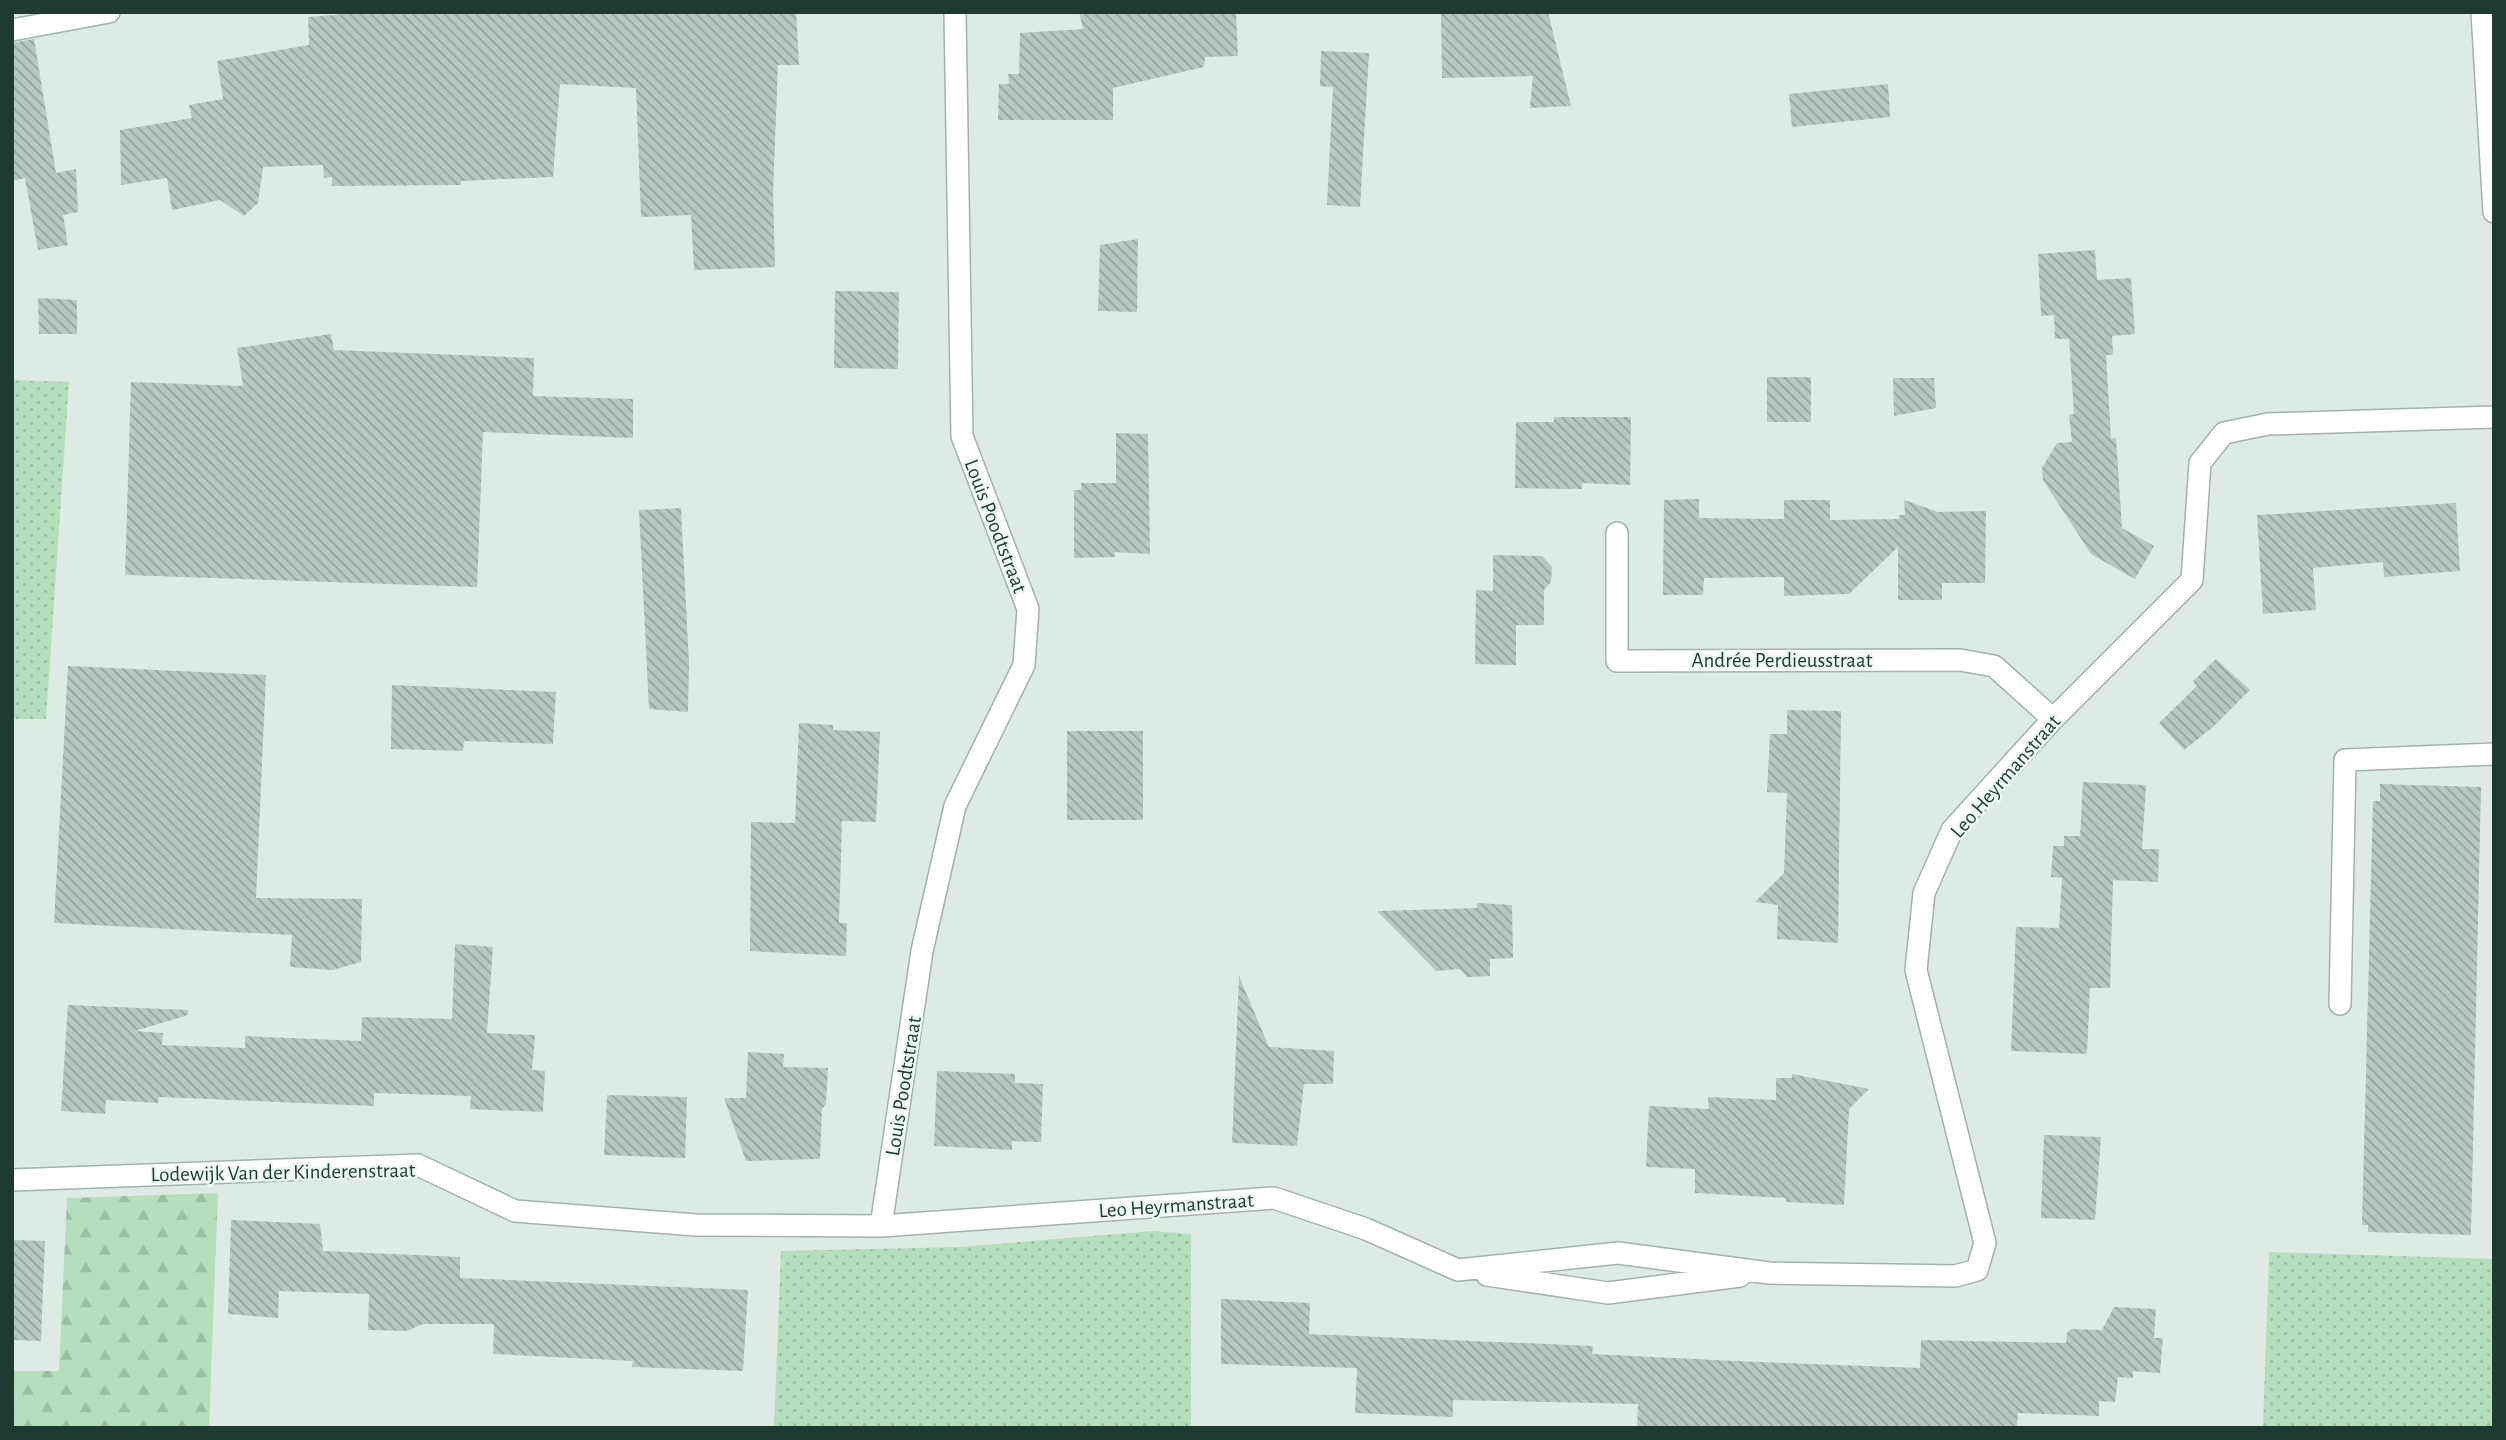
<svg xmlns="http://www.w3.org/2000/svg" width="2506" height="1440" viewBox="0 0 2506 1440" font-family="'Alegreya Sans',sans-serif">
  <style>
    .grass { fill: url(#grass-dots) }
    .forest { fill: url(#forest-firs) }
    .building { fill: url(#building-back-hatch) }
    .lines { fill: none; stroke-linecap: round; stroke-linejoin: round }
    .service-casing { stroke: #a1b3ab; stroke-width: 24 }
    .minor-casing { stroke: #a1b3ab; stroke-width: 24 }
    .secondary-casing { stroke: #9cb7ac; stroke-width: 24 }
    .service { stroke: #fff; stroke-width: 21 }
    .minor { stroke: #fff; stroke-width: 21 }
    .secondary { stroke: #fff; stroke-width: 21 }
    .labels { text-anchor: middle; stroke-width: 5; stroke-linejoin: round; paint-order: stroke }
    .street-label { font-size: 21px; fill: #1e3b31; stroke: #eef7f2 }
  </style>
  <defs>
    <pattern id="grass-dots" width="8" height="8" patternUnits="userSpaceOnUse" patternTransform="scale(1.75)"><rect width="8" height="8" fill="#b5debd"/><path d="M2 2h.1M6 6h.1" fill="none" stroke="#9bbfa3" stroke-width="1.8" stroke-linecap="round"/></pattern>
    <pattern id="forest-firs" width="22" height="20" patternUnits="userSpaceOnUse" patternTransform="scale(1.75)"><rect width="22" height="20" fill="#b5debd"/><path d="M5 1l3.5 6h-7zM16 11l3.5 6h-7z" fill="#9bbfa3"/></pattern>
    <pattern id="building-back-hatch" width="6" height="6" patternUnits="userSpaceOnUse" patternTransform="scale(1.75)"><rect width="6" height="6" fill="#b6c8c0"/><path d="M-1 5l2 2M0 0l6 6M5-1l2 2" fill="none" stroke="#93a49d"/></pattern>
  </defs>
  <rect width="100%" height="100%" fill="#deebe4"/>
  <path class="grass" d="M 12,380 L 69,382 L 46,719 L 12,719 Z
    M 1153,1231 L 1191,1234 L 1191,1428 L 774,1428 L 781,1251 L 959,1247 Z
    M 2269,1252 L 2494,1259 L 2494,1428 L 2263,1428 Z"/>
  <path class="forest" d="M 218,1193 L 209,1428 L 12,1428 L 12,1371 L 59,1371 L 67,1198 Z"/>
  <path class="building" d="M 369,12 L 796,12 L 799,65 L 778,65 L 773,194 L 775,267 L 694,270 L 691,215 L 641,217 L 636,88 L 560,84 L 553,177 L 461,181 L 461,185 L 332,186 L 332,177 L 324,178 L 323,165 L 263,167 L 258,203 L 244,216 L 220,200 L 172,210 L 167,178 L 121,185 L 120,130 L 192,118 L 189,105 L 223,99 L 217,61 L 309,45 L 308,17 Z
    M 1079,12 L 1236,12 L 1238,56 L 1205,57 L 1204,67 L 1113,88 L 1113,120 L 998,120 L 999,84 L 1009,84 L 1008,74 L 1019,74 L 1020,33 L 1083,29 Z
    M 1441,12 L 1548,12 L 1571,106 L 1530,108 L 1533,76 L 1442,78 Z
    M 34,39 L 56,173 L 76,169 L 78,212 L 63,215 L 68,245 L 38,250 L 25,178 L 12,181 L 12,43 Z
    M 1321,51 L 1369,53 L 1360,207 L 1327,205 L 1333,87 L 1320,86 Z
    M 1888,84 L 1890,117 L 1792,127 L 1789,94 Z
    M 1138,239 L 1137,312 L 1098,311 L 1100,245 Z
    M 2095,250 L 2097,280 L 2131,278 L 2135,334 L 2112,336 L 2113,355 L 2106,355 L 2111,439 L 2116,438 L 2122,528 L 2154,546 L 2135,579 L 2091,554 L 2043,480 L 2042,468 L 2057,443 L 2072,442 L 2069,415 L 2074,414 L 2069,339 L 2055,339 L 2054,315 L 2041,316 L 2038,254 Z
    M 835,291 L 899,292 L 898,369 L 834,368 Z
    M 38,298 L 77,300 L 77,334 L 39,334 Z
    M 331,334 L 334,350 L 534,358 L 533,396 L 633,399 L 633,438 L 483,432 L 477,587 L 125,575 L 131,382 L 243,386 L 237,348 Z
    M 1767,377 L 1811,377 L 1811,422 L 1767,422 Z
    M 1893,378 L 1934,378 L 1936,408 L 1894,416 Z
    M 1554,417 L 1631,417 L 1630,485 L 1582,483 L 1582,489 L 1515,488 L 1516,422 L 1554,422 Z
    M 1116,433 L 1148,434 L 1150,554 L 1115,552 L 1115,557 L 1074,558 L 1074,490 L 1081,490 L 1081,483 L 1116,483 Z
    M 1699,499 L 1699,518 L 1784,519 L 1784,500 L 1830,500 L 1830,520 L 1899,519 L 1899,515 L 1905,515 L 1904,500 L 1938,512 L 1986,511 L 1985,583 L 1942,583 L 1942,600 L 1898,600 L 1898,547 L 1849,594 L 1784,596 L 1784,577 L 1704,578 L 1703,595 L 1663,595 L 1664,500 Z
    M 2456,503 L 2460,571 L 2384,577 L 2383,562 L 2313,568 L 2316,610 L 2263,614 L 2257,515 Z
    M 681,508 L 689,663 L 688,712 L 649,709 L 639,510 Z
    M 1493,555 L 1542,556 L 1552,567 L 1551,582 L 1544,590 L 1544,625 L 1516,625 L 1516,665 L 1475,664 L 1476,590 L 1493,591 Z
    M 2216,659 L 2250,690 L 2213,727 L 2184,750 L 2159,723 L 2197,686 L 2193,681 Z
    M 68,666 L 266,675 L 256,898 L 362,899 L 361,962 L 333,970 L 290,967 L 292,935 L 54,923 Z
    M 392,685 L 556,692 L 553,744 L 464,741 L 463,751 L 391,749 Z
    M 1787,710 L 1841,711 L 1838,943 L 1777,939 L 1778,905 L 1755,902 L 1784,873 L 1787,793 L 1767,792 L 1770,734 L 1787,734 Z
    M 799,723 L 833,725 L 833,730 L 880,732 L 876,822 L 842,821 L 839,923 L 847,923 L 846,956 L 750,951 L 751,822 L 795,823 Z
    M 1067,731 L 1143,731 L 1143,820 L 1067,820 Z
    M 2083,782 L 2146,785 L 2142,849 L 2159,849 L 2158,882 L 2113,880 L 2110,988 L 2090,988 L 2087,1054 L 2011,1051 L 2016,927 L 2059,928 L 2062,878 L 2051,877 L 2053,846 L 2064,846 L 2064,836 L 2080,836 Z
    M 2380,784 L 2481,787 L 2471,1235 L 2368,1232 L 2368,1225 L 2362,1225 L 2373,801 L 2380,801 Z
    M 1477,903 L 1512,905 L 1513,958 L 1490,959 L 1490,976 L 1467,977 L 1459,969 L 1436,971 L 1377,911 L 1477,908 Z
    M 455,944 L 493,947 L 487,1033 L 535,1035 L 532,1070 L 545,1071 L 543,1112 L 470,1109 L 471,1096 L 374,1093 L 374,1106 L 159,1097 L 158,1103 L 106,1100 L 105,1114 L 61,1111 L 68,1005 L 188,1010 L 188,1015 L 135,1031 L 163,1033 L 162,1045 L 245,1048 L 245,1036 L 361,1041 L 362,1017 L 452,1019 Z
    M 1239,976 L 1269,1047 L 1334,1051 L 1333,1084 L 1304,1084 L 1297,1146 L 1232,1143 Z
    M 748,1052 L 784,1054 L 783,1067 L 828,1068 L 826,1104 L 822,1109 L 820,1159 L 746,1161 L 724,1098 L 746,1098 Z
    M 937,1071 L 1015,1074 L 1015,1083 L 1043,1084 L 1041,1142 L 1012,1141 L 1012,1150 L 934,1146 Z
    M 1792,1074 L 1869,1089 L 1849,1109 L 1844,1205 L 1786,1202 L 1786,1198 L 1695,1193 L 1695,1169 L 1646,1167 L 1649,1106 L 1709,1109 L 1708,1097 L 1776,1100 L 1776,1078 L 1792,1078 Z
    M 607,1095 L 687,1097 L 685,1158 L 604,1155 Z
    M 2044,1135 L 2101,1137 L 2095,1220 L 2041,1218 Z
    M 231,1220 L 320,1224 L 323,1251 L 460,1257 L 460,1278 L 748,1290 L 743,1371 L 632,1367 L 633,1361 L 493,1354 L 494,1324 L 423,1324 L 406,1331 L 368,1330 L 369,1294 L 279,1291 L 278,1318 L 228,1314 Z
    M 12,1240 L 45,1241 L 41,1341 L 12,1340 Z
    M 1221,1299 L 1310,1303 L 1309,1334 L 1593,1346 L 1592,1354 L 1735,1361 L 1920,1368 L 1921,1340 L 2066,1343 L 2067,1333 L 2071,1329 L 2102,1330 L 2114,1307 L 2156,1309 L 2154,1338 L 2163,1338 L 2160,1373 L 2133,1371 L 2133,1378 L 2118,1377 L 2115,1402 L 2099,1401 L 2099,1416 L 2018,1413 L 2017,1428 L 1637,1428 L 1638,1404 L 1453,1400 L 1453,1417 L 1355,1413 L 1357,1368 L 1221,1364 Z"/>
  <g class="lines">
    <g class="service-casing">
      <path id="service" d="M 2340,1004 L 2345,760 L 2494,754"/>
    </g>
    <g class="minor-casing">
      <path id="minor" d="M 2482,12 L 2494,212
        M 1617,533 L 1617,661 L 1960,660 L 1994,666 L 2053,719
        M 12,1180 L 418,1165 L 515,1211 L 696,1225 L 881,1226 L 1274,1198 L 1366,1229 L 1458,1270 L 1618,1253 L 1769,1273 L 1955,1276 L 1977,1270 L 1985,1243 L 1916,970 L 1924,893 L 1952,830 L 2053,719 L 2192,580 L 2200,463 L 2224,433 L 2268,424 L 2494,417
        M 881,1226 L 922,951 L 955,806 L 1024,665 L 1028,609 L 962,436 L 955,12
        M 1487,1275 L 1608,1293 L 1740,1276"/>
    </g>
    <g class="secondary-casing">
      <path id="secondary" d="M 12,30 L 109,12"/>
    </g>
    <use href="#service" class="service"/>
    <use href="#minor" class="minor"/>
    <use href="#secondary" class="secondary"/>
  </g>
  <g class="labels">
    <g class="street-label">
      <text transform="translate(996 526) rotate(69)" y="7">Louis Poodtstraat</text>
      <text x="1782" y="667">Andrée Perdieusstraat</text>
      <text transform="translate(2005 776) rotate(-49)" y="7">Leo Heyrmanstraat</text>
      <text transform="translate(903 1086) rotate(-81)" y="7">Louis Poodtstraat</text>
      <text transform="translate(283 1172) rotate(-1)" y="7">Lodewijk Van der Kinderenstraat</text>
      <text transform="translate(1176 1205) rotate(-4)" y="7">Leo Heyrmanstraat</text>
    </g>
  </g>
  <rect width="2506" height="1440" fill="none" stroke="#1e3b31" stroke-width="28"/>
</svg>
